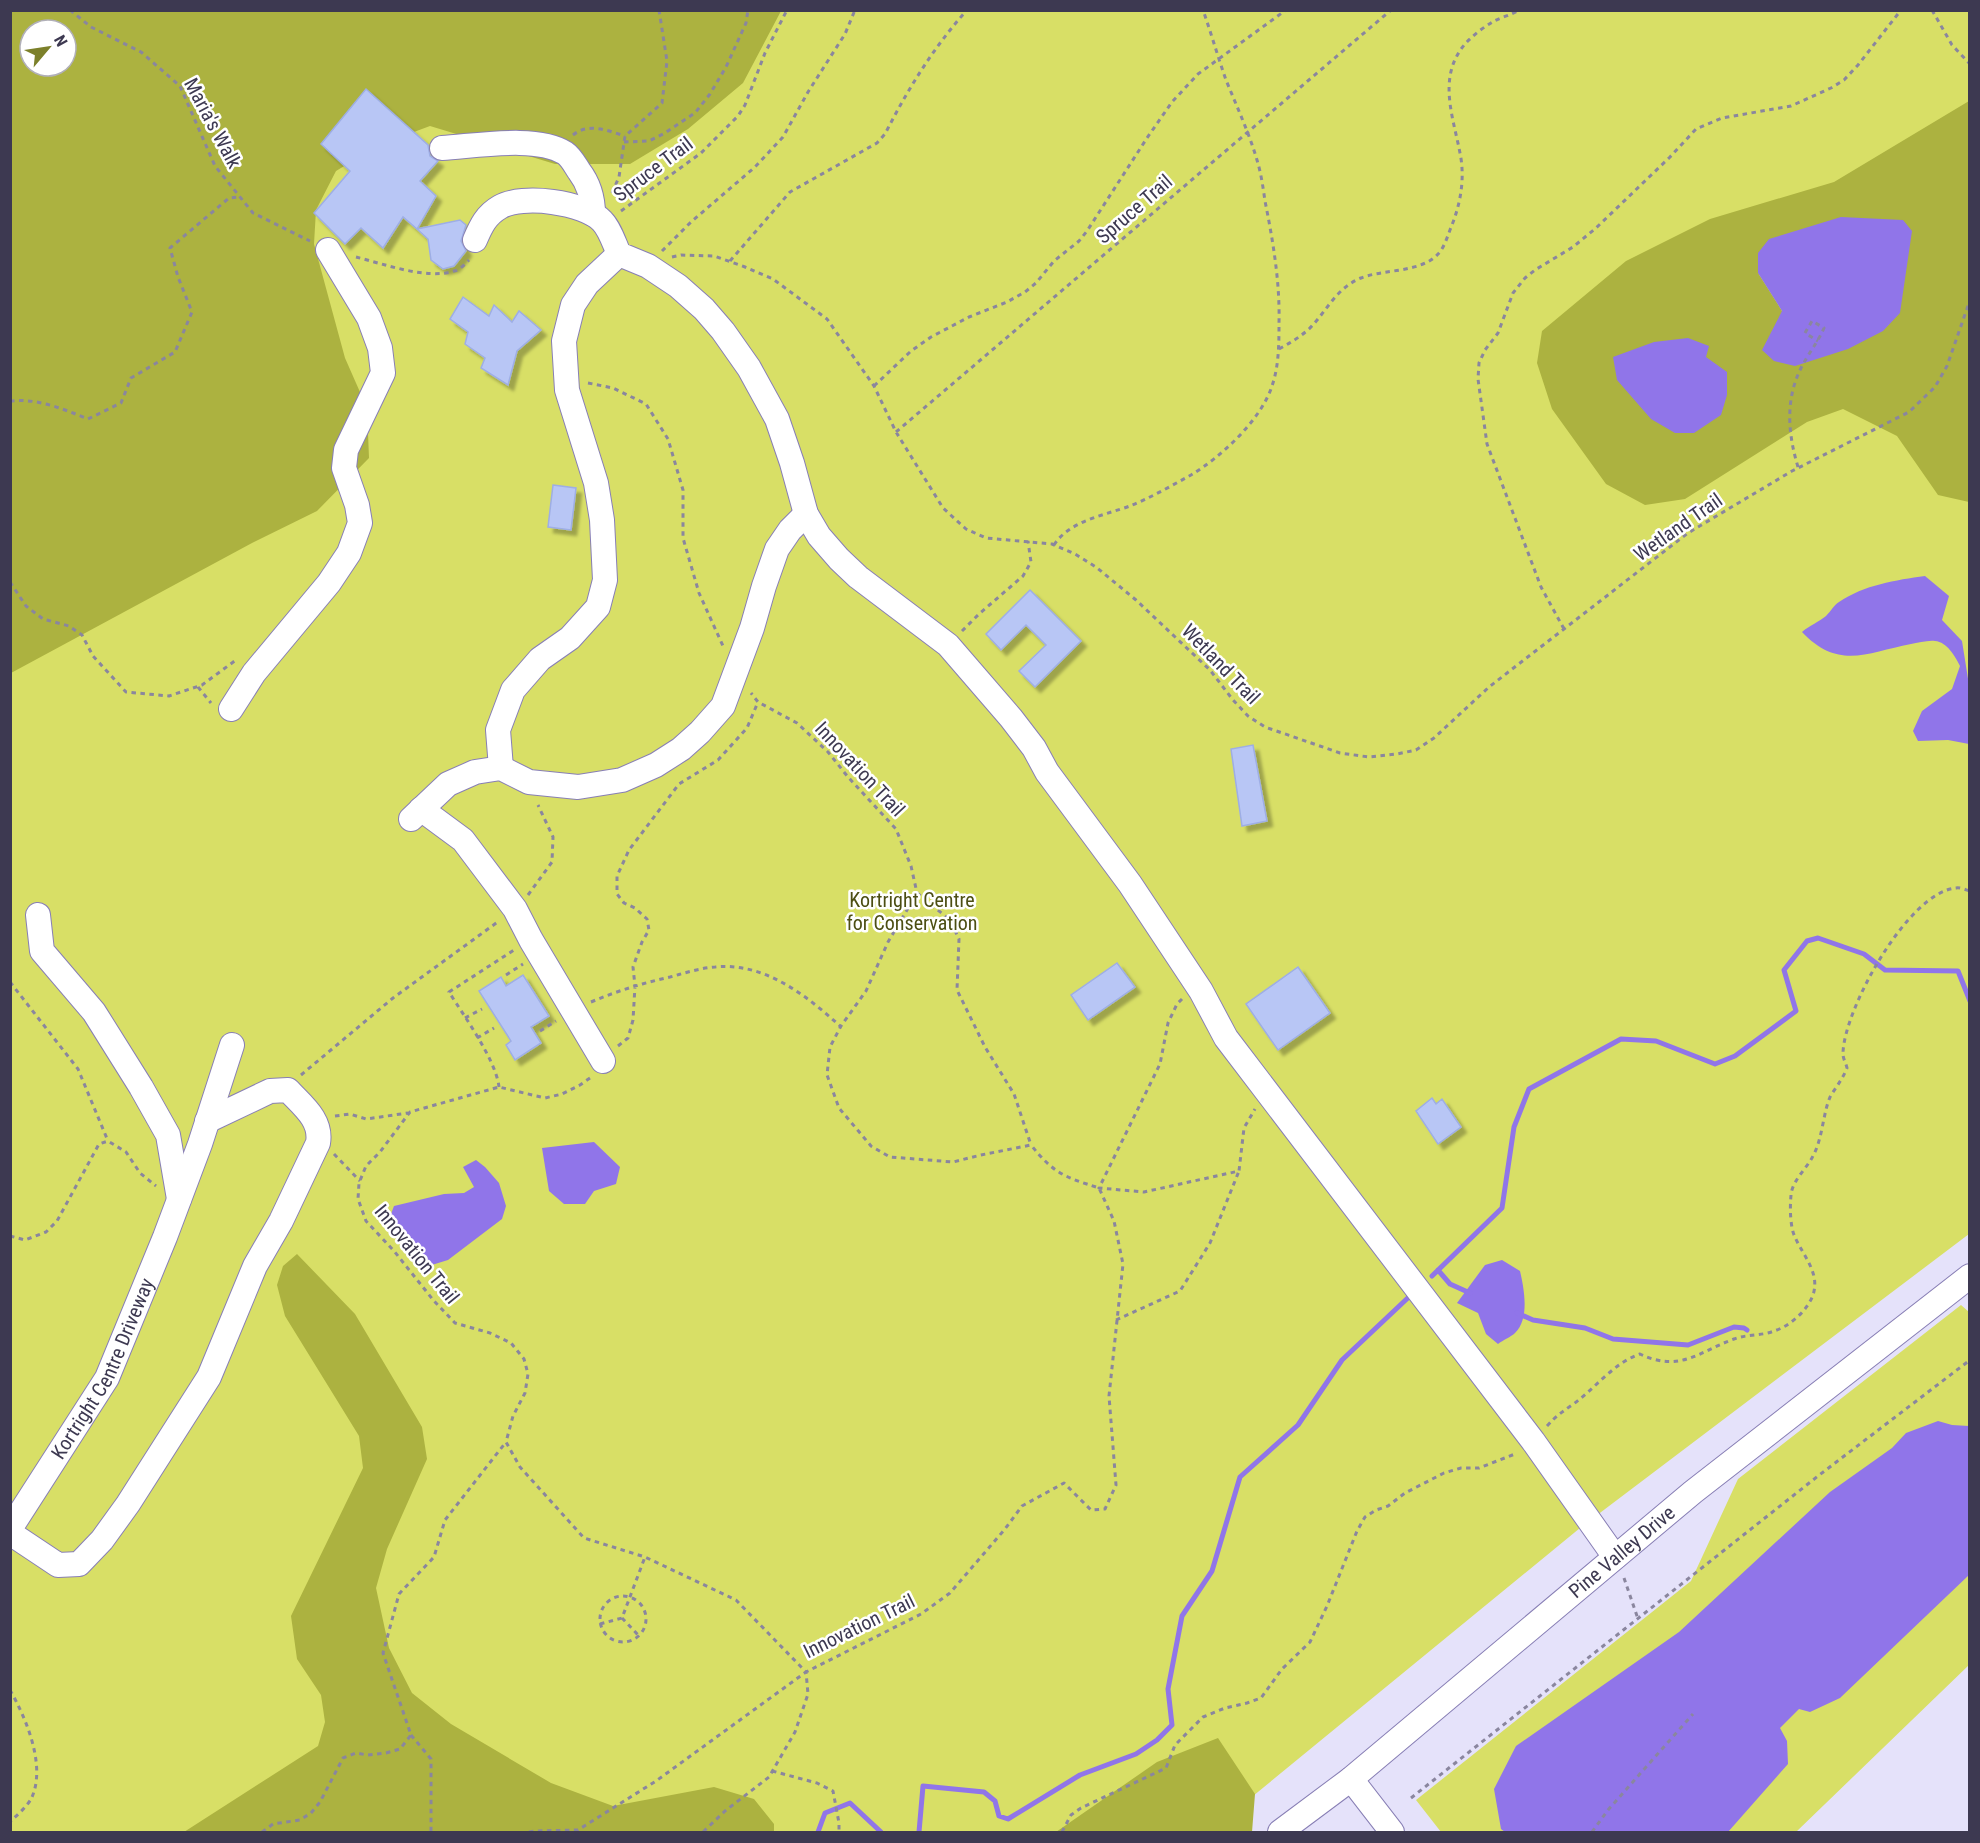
<svg xmlns="http://www.w3.org/2000/svg" width="1980" height="1843" viewBox="0 0 1980 1843" font-family="'Roboto Condensed',sans-serif">
  <style>
    .green { fill: #d8df66; fill-rule: evenodd }
    .forest { fill: #acb240; fill-rule: evenodd }
    .water { fill: #9075e9 }
    .lines { fill: none; stroke-linecap: round; stroke-linejoin: round }
    .stream { stroke: #9075e9; stroke-width: 5 }
    .building { fill: #b8c6f5; stroke: #9eaee5; stroke-width: 1.5; filter: url(#shadow) }
    .minor-casing { stroke: #887fb5; stroke-width: 26 }
    .path { stroke: #8a869e; stroke-width: 3; stroke-dasharray: 4.5 4.5; stroke-linecap: butt }
    .minor { stroke: #fff; stroke-width: 24 }
    .labels { text-anchor: middle; stroke-width: 5; stroke-linejoin: round; paint-order: stroke }
    .street-label { font-size: 20px; fill: #3d3951; stroke: #fff }
    .park-label { font-size: 20px; fill: #4c4e13; stroke: #fff }
  </style>
  <defs>
    <filter id="shadow"><feDropShadow dx="5.5" dy="5.5" stdDeviation="1.5" flood-color="#0004"/></filter>
  </defs>
  <rect width="100%" height="100%" fill="#e5e2fa"/>
  <path class="green" d="M 11,11 L 1969,11 L 1969,1234 L 1580,1528 L 1209,1832 L 11,1832 ZM 30,30 L 66,30 L 66,66 L 30,66 Z
    M 1961,1305 L 1969,1312 L 1969,1665 L 1796,1832 L 1441,1832 L 1416,1800 L 1691,1581 L 1738,1479 Z"/>
  <path class="forest" d="M 11,11 L 781,11 L 743,83 L 688,129 L 630,164 L 555,164 L 430,126 L 379,145 L 336,171 L 316,210 L 314,244 L 345,358 L 367,408 L 369,458 L 317,511 L 252,543 L 11,673 ZM 30,30 L 66,30 L 66,66 L 30,66 Z
    M 1969,101 L 1969,502 L 1938,495 L 1897,436 L 1843,409 L 1807,422 L 1685,499 L 1645,505 L 1606,484 L 1552,409 L 1537,363 L 1542,331 L 1626,261 L 1710,219 L 1834,182 ZM 1758,273 L 1848,349 L 1782,311 Z
    M 297,1254 L 355,1314 L 422,1427 L 427,1459 L 387,1549 L 376,1588 L 389,1648 L 412,1693 L 451,1724 L 551,1783 L 613,1806 L 714,1787 L 754,1799 L 774,1824 L 774,1832 L 184,1832 L 318,1746 L 325,1722 L 321,1695 L 297,1659 L 291,1616 L 363,1468 L 359,1436 L 285,1316 L 277,1285 L 283,1266 Z
    M 1218,1738 L 1255,1794 L 1252,1832 L 1056,1832 L 1157,1762 Z"/>
  <path class="water" d="M 1841,217 L 1903,220 L 1912,231 L 1900,313 L 1883,331 L 1848,349 L 1795,366 L 1774,361 L 1762,350 L 1782,311 L 1758,273 L 1758,253 L 1769,239 Z
    M 1688,338 L 1709,346 L 1706,357 L 1727,372 L 1727,395 L 1721,415 L 1694,433 L 1675,433 L 1651,419 L 1617,380 L 1613,357 L 1654,342 Z
    M 1925,576 L 1949,596 L 1942,620 L 1962,641 L 1969,685 L 1969,744 L 1948,740 L 1918,741 L 1913,731 L 1922,711 L 1952,689 L 1960,666 C 1955,656 1947,642 1935,641 C 1928,640 1918,643 1911,644 C 1868,652 1839,671 1802,632 C 1810,625 1819,622 1826,616 C 1831,611 1834,605 1839,602 C 1864,585 1896,580 1925,576 Z
    M 594,1142 L 620,1167 L 616,1184 L 594,1191 L 585,1204 L 564,1204 L 549,1191 L 542,1148 Z
    M 476,1160 L 485,1167 L 499,1183 L 506,1206 L 502,1219 L 448,1260 L 422,1268 L 388,1222 L 394,1206 L 444,1194 L 464,1193 L 474,1187 L 463,1167 Z
    M 1502,1260 L 1520,1271 C 1524,1288 1530,1319 1515,1333 C 1511,1337 1503,1340 1498,1344 L 1486,1334 L 1478,1313 L 1457,1303 L 1485,1265 Z
    M 1938,1421 L 1952,1425 L 1969,1426 L 1969,1575 L 1840,1698 L 1810,1712 L 1799,1709 L 1780,1728 L 1787,1741 L 1788,1764 L 1728,1832 L 1505,1832 L 1501,1829 L 1494,1789 L 1516,1746 L 1679,1632 L 1830,1492 L 1892,1448 L 1906,1433 Z"/>
  <g class="lines">
    <path class="stream" d="M 1438,1270 L 1450,1284 L 1470,1293
      M 1432,1276 L 1502,1208 L 1514,1127 L 1529,1089 L 1621,1039 L 1656,1041 L 1715,1064 L 1735,1056 L 1796,1011 L 1784,970 L 1807,941 L 1818,938 L 1864,954 L 1885,970 L 1958,971 L 1970,1001
      M 1517,1313 L 1533,1320 L 1585,1328 L 1613,1339 L 1688,1345 L 1734,1327 L 1744,1328 L 1747,1330
      M 818,1832 L 825,1813 L 850,1803 L 881,1832
      M 919,1832 L 923,1786 L 984,1792 L 995,1801 L 999,1816 L 1008,1819 L 1080,1775 L 1136,1754 L 1157,1740 L 1172,1725 L 1168,1689 L 1182,1616 L 1212,1571 L 1240,1477 L 1298,1425 L 1342,1360 L 1412,1294"/>
  </g>
  <path class="building" d="M 366,89 L 428,145 L 430,156 L 438,161 L 420,181 L 436,196 L 417,229 L 403,217 L 383,248 L 361,228 L 345,244 L 314,213 L 350,171 L 321,144 Z
    M 460,220 L 466,225 L 461,241 L 466,251 L 454,266 L 443,269 L 431,260 L 428,239 L 417,229 Z
    M 463,297 L 489,316 L 494,305 L 512,322 L 519,311 L 541,330 L 517,351 L 508,385 L 481,368 L 485,358 L 465,344 L 468,332 L 450,319 Z
    M 553,485 L 576,488 L 571,530 L 548,527 Z
    M 1030,590 L 1081,641 L 1035,687 L 1019,671 L 1046,645 L 1026,625 L 1001,650 L 986,634 Z
    M 1253,745 L 1267,821 L 1242,826 L 1231,749 Z
    M 1117,963 L 1135,987 L 1088,1020 L 1071,995 Z
    M 1298,967 L 1330,1013 L 1278,1050 L 1246,1004 Z
    M 523,975 L 549,1016 L 531,1027 L 541,1043 L 515,1060 L 506,1045 L 511,1041 L 479,991 L 501,977 L 506,986 Z
    M 1432,1098 L 1436,1104 L 1442,1099 L 1461,1127 L 1438,1144 L 1416,1111 Z"/>
  <g class="lines">
    <g class="minor-casing">
      <g id="minor">
        <path d="M 442,148 C 476,146 537,135 565,153 C 571,157 575,165 579,171 C 589,184 593,198 593,214"/>
        <path d="M 475,240 C 481,226 486,215 500,207 C 522,194 584,202 602,221 C 610,229 614,243 619,254 L 648,266 L 678,286 L 704,309 L 723,331 L 749,368 L 777,419 L 792,463 L 806,514 L 819,536 L 839,559 L 858,577 L 948,645 L 1011,718 L 1034,748 L 1047,772 L 1130,884 L 1201,991 L 1226,1038 L 1533,1441 L 1615,1557"/>
        <path d="M 231,709 L 254,673 L 329,583 L 349,553 L 360,523 L 357,505 L 344,468 L 346,450 L 383,373 L 380,348 L 369,318 L 328,250"/>
        <path d="M 501,768 L 498,730 L 513,690 L 540,659 L 570,638 L 598,607 L 605,580 L 602,520 L 596,483 L 567,390 L 564,341 L 573,305 L 587,284 L 619,254"/>
        <path d="M 421,809 L 463,840 L 515,909 L 531,940 L 603,1061"/>
        <path d="M 411,819 L 448,784 L 475,772 L 501,768 L 529,782 L 578,787 L 622,780 L 656,765 L 681,749 L 700,732 L 723,706 L 752,628 L 764,586 L 777,549 L 790,530 L 806,514"/>
        <path d="M 38,915 L 42,951 L 94,1012 L 141,1087 L 168,1135 L 179,1199"/>
        <path id="s1" d="M 10,1529 L 107,1378 L 165,1237 L 200,1144 L 232,1045"/>
        <path d="M 10,1533 L 58,1565 L 79,1564 L 102,1540 L 128,1504 L 209,1377 L 255,1266 L 281,1221 L 318,1143 C 322,1120 303,1106 288,1090 L 270,1091 L 207,1121"/>
        <path d="M 1351,1779 L 1392,1832"/>
        <path id="s2" d="M 1280,1832 L 1351,1779 L 1693,1492 L 1970,1276"/>
      </g>
    </g>
    <path class="path" d="M 70,10 L 91,27 L 141,52 L 180,86 L 215,166 L 253,213 L 310,241
      M 1932,10 L 1952,45 L 1970,64
      M 573,135 C 589,122 608,131 625,136
      M 624,142 L 649,141 L 665,133 L 695,113 L 710,94 L 726,67 L 746,23 L 748,10
      M 612,193 L 619,177 L 625,136 L 662,103 L 667,61 L 659,10
      M 621,211 L 701,153 L 738,116 L 745,105 L 765,53 L 787,10
      M 662,251 L 691,222 L 755,167 L 783,137 L 808,92 L 845,34 L 855,10
      M 356,257 C 384,264 427,280 454,271 C 460,270 465,264 469,260
      M 672,257 L 681,255 L 714,256 L 745,267 L 773,279 L 827,319 L 874,386 L 896,432 L 943,508 L 966,529 L 986,538 L 1052,544 L 1075,554 L 1096,567 L 1136,600 L 1210,670 L 1233,700 L 1248,716 L 1265,727 L 1340,753 L 1369,757 L 1397,754 L 1416,750 L 1434,738 L 1489,687 L 1688,533 L 1792,471 L 1909,412 L 1935,387 L 1947,366 L 1970,300
      M 730,261 L 790,192 L 877,143 L 885,134 C 908,89 933,48 967,10
      M 1279,349 C 1290,343 1300,337 1309,329 C 1327,311 1336,288 1361,278 C 1383,269 1421,273 1438,254 C 1445,247 1448,234 1452,225 C 1461,202 1465,177 1460,153 C 1453,116 1437,77 1465,44 C 1473,35 1484,27 1494,21 C 1502,17 1511,15 1519,10
      M 588,383 L 613,388 L 646,404 L 668,439 L 683,490 L 683,538 L 699,593 L 723,646
      M 874,386 L 911,351 L 931,337 L 969,317 L 1007,302 L 1025,292 L 1036,283 L 1054,261 L 1079,241 L 1087,231 L 1147,138 L 1172,102 L 1198,74 L 1286,10
      M 10,401 C 38,398 63,409 88,419 L 121,403 L 131,378 L 175,352 L 192,312 L 178,277 L 170,248 L 229,198 L 240,197
      M 896,432 L 1391,10
      M 1798,467 C 1788,434 1785,400 1801,368 C 1808,354 1818,342 1824,328 L 1812,321 L 1805,333 L 1818,341
      M 1054,545 C 1069,521 1105,515 1130,506 C 1150,498 1171,486 1191,475 C 1221,457 1261,420 1272,386 C 1279,366 1279,343 1279,323 C 1280,282 1273,241 1265,201 C 1263,187 1261,173 1257,160 C 1249,133 1237,107 1226,80 C 1218,57 1211,33 1203,10
      M 10,582 L 26,606 L 43,619 L 69,626 L 82,635 L 93,656 L 126,692 L 169,696 L 202,685 L 236,660
      M 1564,629 L 1541,587 L 1487,444 L 1478,379 L 1479,363 L 1485,350 L 1498,333 L 1513,293 L 1525,278 L 1535,270 L 1573,247 L 1596,228 L 1670,157 L 1696,129 L 1722,118 L 1791,106 L 1831,88 L 1844,80 L 1858,65 L 1901,10
      M 962,631 L 979,614 L 1023,576 L 1031,562 L 1028,541
      M 198,687 L 211,703
      M 917,893 L 950,920 L 959,939 L 957,990 L 985,1047 L 1014,1094 L 1031,1145
      M 528,895 L 552,862 L 553,837 L 538,805
      M 506,975 L 523,964
      M 10,982 L 78,1069 L 108,1141
      M 1182,999 L 1177,1004 L 1168,1023 L 1160,1064 L 1099,1188 L 1144,1192 L 1239,1171 L 1244,1128 L 1255,1109
      M 591,1002 C 617,991 643,983 670,977 C 685,973 700,968 715,967 C 764,962 806,995 840,1026
      M 465,1018 L 482,1009
      M 540,1031 L 556,1021
      M 477,1038 L 494,1028
      M 618,1046 L 628,1038 L 633,1020 L 635,986 L 633,967 L 642,942 L 649,930 L 647,919 L 635,908 L 624,903 L 617,894 L 617,876 L 629,850 L 679,784 L 718,760 L 747,728 L 758,702 L 751,693
      M 301,1075 L 393,998 L 499,921
      M 590,1078 L 580,1085 L 562,1094 L 545,1098 L 499,1087 L 410,1112 L 380,1152 L 366,1166 L 359,1183 L 358,1199 L 366,1221 L 394,1251 L 434,1301 L 455,1323 L 490,1333 L 511,1343 L 524,1359 L 528,1374 L 525,1393 L 513,1416 L 506,1442 L 520,1467 L 584,1538 L 645,1557 L 736,1600 L 806,1672 L 921,1614 L 950,1593 L 1005,1529 L 1022,1506 L 1064,1483 L 1091,1510 L 1105,1509 L 1116,1485 L 1109,1396 L 1123,1264 L 1114,1221 L 1099,1188 C 1065,1177 1054,1174 1031,1145 L 981,1155 L 953,1162 L 890,1157 L 871,1146 L 839,1108 L 827,1075 L 830,1047 L 841,1026 L 866,991 L 888,942 L 917,893 L 911,866 L 896,829 L 848,777 L 828,752 L 797,723 L 758,702
      M 499,1087 C 496,1060 464,1016 449,992 L 514,950
      M 335,1116 L 350,1114 L 366,1119 L 408,1113
      M 334,1154 L 360,1181
      M 10,1236 L 25,1240 L 46,1232 L 57,1221 L 99,1144 L 108,1141 L 126,1152 L 140,1173 L 156,1186
      M 1116,1320 L 1180,1291 L 1210,1243 L 1239,1171
      M 1547,1426 C 1556,1416 1562,1412 1572,1405 C 1595,1389 1613,1363 1640,1354 C 1680,1373 1698,1352 1734,1339 C 1747,1334 1762,1336 1774,1331 C 1790,1326 1807,1311 1813,1295 C 1821,1271 1800,1253 1793,1232 C 1790,1220 1790,1207 1791,1195 C 1792,1181 1807,1168 1813,1156 C 1823,1138 1823,1111 1831,1095 C 1837,1086 1843,1078 1847,1068 C 1846,1063 1843,1059 1843,1054 C 1843,1011 1908,892 1956,888 C 1960,887 1966,890 1970,891
      M 1624,1578 L 1638,1619
      M600 1619a23 23 0 1 1 46 0a23 23 0 1 1-46 0Z
      M 622,1618 L 639,1636
      M 600,1624 L 622,1618 L 645,1557
      M 10,1690 C 26,1718 46,1765 32,1797 C 28,1806 17,1815 10,1822
      M 411,1735 L 431,1759 L 431,1832
      M 772,1771 L 817,1783 L 833,1791 L 839,1823 L 839,1832
      M 1411,1798 L 1818,1476 L 1970,1360
      M 262,1832 L 273,1824 L 300,1820 L 311,1813 L 320,1802 L 343,1758 L 356,1753 L 367,1755 L 386,1753 L 400,1749 L 411,1735 L 383,1653 L 399,1594 L 434,1557 L 445,1520 L 506,1442
      M 529,1832 L 535,1831 L 578,1830 L 656,1781 L 806,1672 L 808,1694 L 795,1732 L 769,1777 L 725,1811 L 703,1832
      M 1062,1832 L 1071,1815 L 1081,1808 L 1166,1768 L 1175,1745 L 1203,1717 L 1225,1708 L 1247,1703 L 1261,1698 L 1282,1669 L 1310,1642 L 1327,1606 L 1357,1531 L 1365,1517 L 1376,1510 L 1388,1506 L 1405,1493 L 1444,1473 L 1461,1468 L 1479,1468 L 1515,1454
      M 1592,1832 L 1608,1810 L 1693,1714"/>
    <use href="#minor" class="minor"/>
  </g>
  <g class="labels">
    <g class="street-label">
      <text transform="translate(213 123) rotate(62)" y="7">Maria's Walk</text>
      <text transform="translate(653 169) rotate(-37)" y="7">Spruce Trail</text>
      <text transform="translate(1134 209) rotate(-41)" y="7">Spruce Trail</text>
      <text transform="translate(1678 527) rotate(-35)" y="7">Wetland Trail</text>
      <text transform="translate(1221 664) rotate(46)" y="7">Wetland Trail</text>
      <text transform="translate(860 769) rotate(47)" y="7">Innovation Trail</text>
      <text transform="translate(417 1254) rotate(51)" y="7">Innovation Trail</text>
      <text dy="7" stroke="none"><textPath href="#s1" startOffset="186">Kortright Centre Driveway</textPath></text>
      <text dy="7" stroke="none"><textPath href="#s2" startOffset="442">Pine Valley Drive</textPath></text>
      <text transform="translate(859 1626) rotate(-26)" y="7">Innovation Trail</text>
    </g>
    <g class="park-label">
      <text x="912" y="907">Kortright Centre<tspan x="912" dy="23">for Conservation</tspan></text>
    </g>
  </g>
  <rect width="1980" height="1843" fill="none" stroke="#3d3951" stroke-width="24"/>
  <g transform="translate(48 48) rotate(61)"><circle r="28" fill="#ffffff" stroke="#b1b0b9" stroke-width="1.5"/>
  <path d="M0-4.5L10 22L0 15L-10 22Z" fill="#7c802a"/>
  <text y="-9" font-size="16" font-weight="bold" text-anchor="middle" fill="#3d3951">N</text>
  </g>
</svg>
